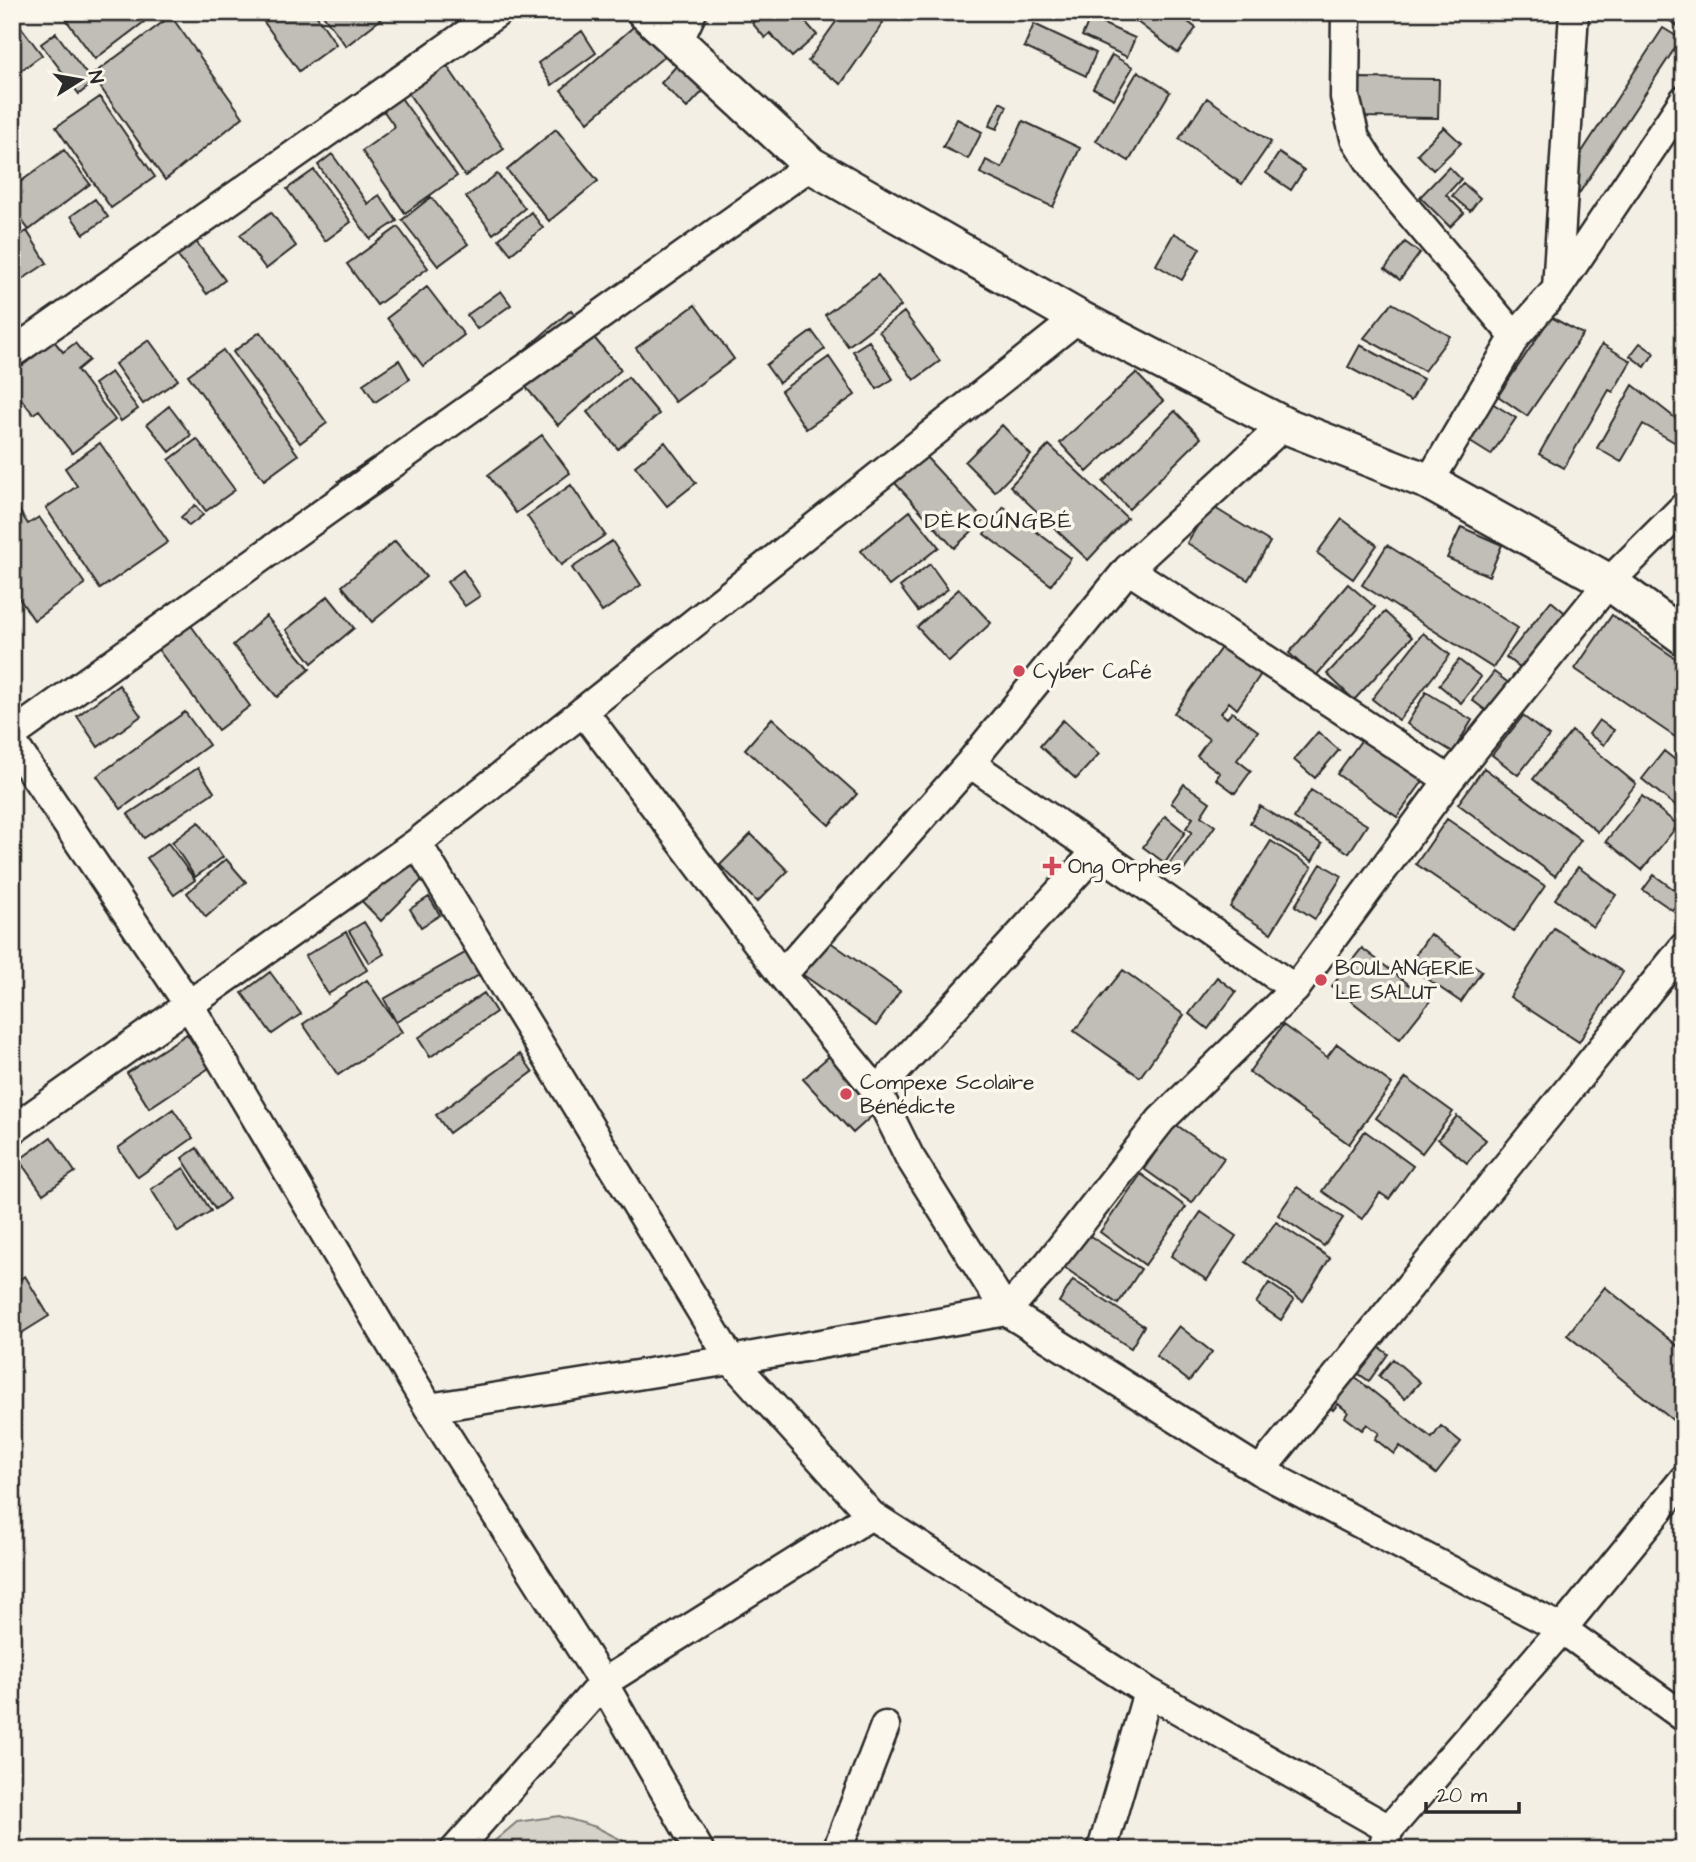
<svg xmlns="http://www.w3.org/2000/svg" width="1696" height="1862" viewBox="0 0 1696 1862" font-family="'Architects Daughter',sans-serif">
  <style>
    .green { fill: #d5d2c9; stroke: #807e7a; stroke-width: 2 }
    .building { fill: #c0beb6; stroke: #2b2b2b; stroke-width: 2 }
    .lines { fill: none; stroke-linecap: round; stroke-linejoin: round }
    .minor-casing { stroke: #2b2b2b; stroke-width: 33 }
    .tertiary-casing { stroke: #2b2b2b; stroke-width: 40 }
    .minor { stroke: #fbf7ec; stroke-width: 28 }
    .tertiary { stroke: #fbf7ec; stroke-width: 35 }
    .poi-dot { fill: #d1495b; stroke: #fbf7ec; stroke-width: 2.5 }
    .labels { text-anchor: middle; stroke-width: 7; stroke-linejoin: round; paint-order: stroke }
    .poi-label { font-size: 21px; fill: #2b2b2b; stroke: #fbf7ec; text-anchor: start }
    .neighbourhood-label { font-size: 23px; letter-spacing: 2px; fill: #2b2b2b; stroke: #fbf7ec }
  </style>
  <rect width="100%" height="100%" fill="#f3efe4"/>
  <filter id="ink" filterUnits="userSpaceOnUse"><feTurbulence type="fractalNoise" baseFrequency=".0143" numOctaves="2"/><feDisplacementMap in="SourceGraphic" scale="14" xChannelSelector="R" yChannelSelector="G"/><feConvolveMatrix kernelMatrix="1 2 1 2 8 2 1 2 1" color-interpolation-filters="sRGB"/></filter>
  <g filter="url(#ink)">
    <path class="green" d="M 559,1816 L 596,1827 L 641,1850 L 484,1850 L 517,1822 Z"/>
    <path class="building" d="M 79,12 L 137,12 L 144,22 L 95,59 L 67,21 Z
      M 263,12 L 314,12 L 336,44 L 299,71 L 259,15 Z
      M 321,12 L 376,12 L 381,19 L 346,46 Z
      M 752,12 L 797,12 L 817,35 L 792,57 L 770,33 L 765,38 L 752,23 L 757,19 Z
      M 843,12 L 868,12 L 883,23 L 841,84 L 808,61 Z
      M 1124,12 L 1175,12 L 1196,28 L 1178,53 Z
      M 1672,12 L 1684,12 L 1684,30 L 1667,19 Z
      M 12,15 L 42,55 L 12,77 Z
      M 171,16 L 243,117 L 165,180 L 92,75 Z
      M 1090,18 L 1135,38 L 1127,57 L 1082,36 Z
      M 639,22 L 667,54 L 588,122 L 561,90 Z
      M 1034,24 L 1096,53 L 1086,76 L 1024,47 Z
      M 1663,28 L 1681,39 L 1572,204 L 1555,193 Z
      M 582,31 L 596,53 L 552,85 L 538,63 Z
      M 56,33 L 93,83 L 79,94 L 41,44 Z
      M 430,41 L 504,149 L 465,176 L 391,68 Z
      M 1112,55 L 1133,67 L 1114,99 L 1093,88 Z
      M 680,62 L 707,87 L 687,108 L 661,83 Z
      M 1138,71 L 1170,92 L 1129,161 L 1096,141 Z
      M 1358,78 L 1439,79 L 1438,118 L 1358,117 Z
      M 391,84 L 457,176 L 405,213 L 362,151 L 395,127 L 373,96 Z
      M 100,97 L 155,177 L 111,208 L 56,127 Z
      M 1207,98 L 1271,142 L 1242,184 L 1179,139 Z
      M 1000,102 L 1007,106 L 997,129 L 989,126 Z
      M 957,119 L 982,132 L 968,159 L 943,147 Z
      M 1023,121 L 1080,148 L 1053,207 L 980,173 L 986,160 L 1002,168 Z
      M 1444,127 L 1461,143 L 1433,170 L 1417,154 Z
      M 556,129 L 598,181 L 549,221 L 507,170 Z
      M 64,150 L 90,184 L 29,230 L 12,207 L 12,188 Z
      M 1279,153 L 1304,170 L 1291,190 L 1266,173 Z
      M 332,154 L 368,204 L 379,195 L 397,221 L 370,239 L 318,165 Z
      M 1449,167 L 1461,179 L 1446,195 L 1464,213 L 1450,227 L 1420,197 Z
      M 314,170 L 351,222 L 325,241 L 287,189 Z
      M 497,174 L 525,208 L 493,234 L 466,197 Z
      M 1463,183 L 1480,198 L 1470,211 L 1452,196 Z
      M 431,197 L 468,244 L 438,266 L 402,220 Z
      M 95,199 L 108,217 L 84,234 L 71,216 Z
      M 271,212 L 296,246 L 266,269 L 240,235 Z
      M 531,212 L 543,228 L 511,254 L 499,239 Z
      M 182,223 L 225,280 L 207,294 L 163,237 Z
      M 398,227 L 428,268 L 377,305 L 347,264 Z
      M 27,231 L 47,263 L 15,284 L 12,280 L 12,240 Z
      M 1174,233 L 1200,248 L 1182,280 L 1156,265 Z
      M 1405,242 L 1420,253 L 1400,280 L 1385,269 Z
      M 878,275 L 901,306 L 848,346 L 825,315 Z
      M 427,287 L 464,335 L 423,366 L 387,318 Z
      M 501,291 L 511,305 L 477,329 L 467,315 Z
      M 1392,303 L 1450,336 L 1424,371 L 1364,338 Z
      M 695,305 L 734,359 L 675,402 L 636,348 Z
      M 571,310 L 621,370 L 558,425 L 507,365 Z
      M 904,312 L 940,361 L 914,380 L 879,331 Z
      M 1551,317 L 1583,334 L 1527,416 L 1498,396 Z
      M 812,331 L 825,349 L 779,383 L 766,365 Z
      M 260,332 L 327,423 L 300,443 L 233,352 Z
      M 149,340 L 178,380 L 143,404 L 115,364 Z
      M 54,341 L 63,352 L 75,343 L 89,360 L 77,370 L 115,420 L 72,453 L 39,410 L 33,414 L 12,387 L 12,352 L 23,365 Z
      M 869,341 L 893,379 L 877,389 L 853,351 Z
      M 1640,343 L 1654,353 L 1645,367 L 1630,356 Z
      M 1602,344 L 1631,361 L 1613,392 L 1609,390 L 1564,468 L 1539,454 Z
      M 1360,345 L 1423,379 L 1411,401 L 1348,367 Z
      M 223,350 L 298,455 L 264,480 L 188,375 Z
      M 829,357 L 855,395 L 806,429 L 781,391 Z
      M 399,360 L 410,379 L 375,402 L 363,384 Z
      M 111,372 L 138,409 L 121,421 L 94,384 Z
      M 1136,373 L 1163,401 L 1087,472 L 1060,443 Z
      M 628,377 L 659,414 L 618,449 L 587,412 Z
      M 1633,385 L 1684,425 L 1684,433 L 1676,443 L 1643,424 L 1621,462 L 1597,448 Z
      M 1492,403 L 1516,418 L 1491,455 L 1467,440 Z
      M 169,406 L 191,435 L 170,452 L 147,424 Z
      M 1175,411 L 1201,438 L 1129,509 L 1103,482 Z
      M 1002,425 L 1031,455 L 995,492 L 965,462 Z
      M 542,435 L 570,473 L 516,513 L 488,475 Z
      M 197,439 L 235,490 L 206,511 L 169,460 Z
      M 665,442 L 696,483 L 667,506 L 635,466 Z
      M 100,443 L 168,542 L 100,589 L 46,508 L 77,486 L 65,468 Z
      M 915,445 L 984,520 L 954,548 L 885,472 Z
      M 1049,445 L 1127,518 L 1088,560 L 1010,486 Z
      M 372,458 L 391,486 L 357,509 L 338,481 Z
      M 571,485 L 605,535 L 561,565 L 527,516 Z
      M 195,505 L 203,515 L 189,526 L 181,517 Z
      M 1210,505 L 1270,542 L 1248,580 L 1187,543 Z
      M 1004,507 L 1071,558 L 1051,585 L 984,534 Z
      M 18,509 L 28,524 L 39,517 L 85,584 L 34,620 L 12,588 L 12,513 Z
      M 910,511 L 939,547 L 889,586 L 861,551 Z
      M 1342,519 L 1377,545 L 1353,579 L 1317,553 Z
      M 1461,527 L 1502,545 L 1489,576 L 1447,558 Z
      M 395,541 L 426,577 L 372,622 L 342,586 Z
      M 612,541 L 641,585 L 602,612 L 572,568 Z
      M 1387,545 L 1518,628 L 1493,668 L 1362,585 Z
      M 930,564 L 948,589 L 918,611 L 900,587 Z
      M 463,570 L 480,596 L 465,606 L 447,582 Z
      M 1348,584 L 1375,607 L 1315,677 L 1289,653 Z
      M 959,589 L 991,623 L 949,662 L 917,627 Z
      M 328,596 L 354,628 L 312,663 L 286,630 Z
      M 1551,601 L 1570,617 L 1526,673 L 1506,657 Z
      M 176,605 L 250,706 L 218,730 L 143,629 Z
      M 1385,612 L 1412,637 L 1354,700 L 1327,674 Z
      M 1612,615 L 1684,664 L 1684,737 L 1681,741 L 1575,669 Z
      M 266,616 L 310,669 L 277,697 L 233,645 Z
      M 1423,633 L 1450,655 L 1399,720 L 1372,699 Z
      M 1223,645 L 1261,674 L 1237,709 L 1229,702 L 1221,713 L 1227,718 L 1232,712 L 1258,731 L 1237,760 L 1251,771 L 1235,793 L 1216,779 L 1220,773 L 1197,756 L 1209,739 L 1174,713 Z
      M 1459,660 L 1481,677 L 1461,703 L 1439,685 Z
      M 1494,672 L 1510,684 L 1488,712 L 1472,700 Z
      M 119,685 L 141,716 L 98,747 L 77,716 Z
      M 1426,692 L 1472,720 L 1453,752 L 1407,724 Z
      M 185,712 L 209,745 L 121,809 L 97,776 Z
      M 1523,716 L 1549,736 L 1518,775 L 1492,755 Z
      M 772,718 L 857,794 L 829,825 L 745,749 Z
      M 1063,720 L 1099,754 L 1076,779 L 1040,746 Z
      M 1599,720 L 1614,730 L 1604,745 L 1589,734 Z
      M 1572,731 L 1636,784 L 1598,832 L 1533,779 Z
      M 1318,732 L 1339,750 L 1315,778 L 1294,760 Z
      M 1363,738 L 1423,781 L 1397,817 L 1337,774 Z
      M 1664,751 L 1684,767 L 1684,813 L 1642,779 Z
      M 198,768 L 214,792 L 144,838 L 128,814 Z
      M 1484,768 L 1581,840 L 1555,876 L 1458,804 Z
      M 1184,784 L 1210,802 L 1201,816 L 1215,826 L 1182,873 L 1169,864 L 1192,832 L 1186,828 L 1193,818 L 1171,803 Z
      M 1311,790 L 1367,825 L 1349,853 L 1294,818 Z
      M 1642,796 L 1678,825 L 1642,870 L 1606,841 Z
      M 1260,806 L 1322,844 L 1312,861 L 1250,823 Z
      M 1165,816 L 1185,832 L 1165,863 L 1143,847 Z
      M 1447,819 L 1545,886 L 1514,931 L 1416,864 Z
      M 199,822 L 223,857 L 195,877 L 172,842 Z
      M 751,834 L 788,871 L 757,902 L 720,865 Z
      M 1271,841 L 1312,867 L 1271,933 L 1230,907 Z
      M 168,843 L 195,880 L 174,895 L 147,858 Z
      M 396,847 L 425,877 L 381,921 L 351,890 Z
      M 226,859 L 246,882 L 206,917 L 187,893 Z
      M 1321,864 L 1342,876 L 1315,919 L 1295,906 Z
      M 1578,867 L 1616,895 L 1593,927 L 1555,899 Z
      M 1654,875 L 1683,896 L 1672,910 L 1643,890 Z
      M 429,897 L 440,915 L 421,927 L 410,909 Z
      M 364,922 L 384,954 L 369,963 L 349,931 Z
      M 1554,928 L 1623,972 L 1579,1042 L 1510,997 Z
      M 346,932 L 367,970 L 328,994 L 305,956 Z
      M 1430,934 L 1482,971 L 1461,1002 L 1408,966 Z
      M 823,937 L 900,991 L 876,1026 L 799,972 Z
      M 1362,948 L 1430,1001 L 1400,1039 L 1332,986 Z
      M 467,952 L 479,975 L 396,1022 L 384,999 Z
      M 1123,970 L 1184,1015 L 1140,1077 L 1074,1031 Z
      M 270,972 L 301,1014 L 272,1034 L 242,993 Z
      M 1217,977 L 1236,992 L 1208,1029 L 1189,1014 Z
      M 367,980 L 402,1032 L 338,1075 L 303,1024 Z
      M 484,993 L 496,1012 L 430,1057 L 418,1038 Z
      M 1283,1025 L 1327,1057 L 1337,1044 L 1392,1084 L 1349,1144 L 1249,1072 Z
      M 187,1034 L 209,1068 L 149,1108 L 127,1073 Z
      M 835,1051 L 882,1107 L 853,1133 L 803,1079 Z
      M 520,1054 L 533,1072 L 449,1133 L 436,1115 Z
      M 1406,1078 L 1453,1112 L 1422,1153 L 1376,1118 Z
      M 173,1109 L 193,1138 L 138,1177 L 118,1148 Z
      M 1457,1116 L 1486,1140 L 1467,1163 L 1438,1139 Z
      M 1175,1124 L 1224,1158 L 1192,1203 L 1144,1169 Z
      M 1365,1131 L 1413,1166 L 1389,1199 L 1380,1193 L 1362,1219 L 1322,1191 Z
      M 51,1137 L 75,1172 L 43,1194 L 19,1160 Z
      M 197,1148 L 229,1199 L 215,1209 L 182,1158 Z
      M 184,1168 L 211,1211 L 178,1232 L 151,1189 Z
      M 1141,1174 L 1186,1207 L 1145,1265 L 1100,1232 Z
      M 1297,1187 L 1343,1218 L 1324,1246 L 1278,1215 Z
      M 1201,1212 L 1236,1236 L 1207,1280 L 1171,1256 Z
      M 1276,1222 L 1330,1258 L 1303,1301 L 1246,1262 Z
      M 1084,1232 L 1141,1269 L 1118,1304 L 1062,1266 Z
      M 25,1276 L 49,1316 L 12,1339 L 12,1284 Z
      M 1073,1280 L 1144,1326 L 1131,1348 L 1059,1302 Z
      M 1269,1283 L 1294,1300 L 1281,1320 L 1256,1303 Z
      M 1605,1287 L 1684,1351 L 1684,1422 L 1680,1426 L 1567,1335 Z
      M 1179,1326 L 1212,1352 L 1189,1381 L 1156,1356 Z
      M 1372,1342 L 1388,1354 L 1369,1381 L 1352,1369 Z
      M 1393,1359 L 1420,1382 L 1405,1399 L 1379,1376 Z
      M 1347,1371 L 1432,1438 L 1441,1426 L 1461,1442 L 1436,1474 L 1400,1446 L 1394,1454 L 1375,1439 L 1379,1433 L 1367,1424 L 1362,1430 L 1345,1417 L 1348,1412 L 1338,1404 L 1333,1410 L 1323,1402 Z"/>
    <g class="lines">
      <g class="minor-casing">
        <path id="minor" d="M 1346,12 L 1345,97 L 1355,138 L 1379,176 L 1515,337 L 1429,482
          M 678,42 L 692,12
          M 1557,289 L 1574,12
          M 1515,337 L 1557,289 L 1684,100
          M 12,353 L 498,12
          M 1128,569 L 1449,780
          M 583,711 L 782,975 L 877,1091 L 909,1156 L 1006,1311 L 1260,1471 L 1562,1629 L 1684,1717
          M 12,735 L 811,165
          M 12,742 L 189,1005 L 429,1408 L 603,1683 L 699,1850
          M 970,763 L 1295,989
          M 417,843 L 731,1360 L 871,1515 L 1148,1692 L 1389,1829
          M 782,975 L 970,763 L 1128,569 L 1284,425
          M 877,1091 L 1097,851
          M 12,1130 L 417,843 L 1078,318
          M 429,1408 L 731,1360 L 1006,1311 L 1049,1263 L 1161,1120 L 1295,989 L 1449,780 L 1609,582 L 1684,507
          M 1260,1471 L 1684,947
          M 455,1850 L 603,1683 L 871,1515
          M 837,1850 L 885,1726
          M 1102,1850 L 1148,1692
          M 1382,1850 L 1389,1829 L 1562,1629 L 1684,1479"/>
      </g>
      <g class="tertiary-casing">
        <path id="tertiary" d="M 645,12 L 811,165 L 1078,318 L 1284,425 L 1429,482 L 1609,582 L 1684,637"/>
      </g>
      <use href="#minor" class="minor"/>
      <use href="#tertiary" class="tertiary"/>
    </g>
  </g>
  <g class="poi-dot">
    <circle cx="1019" cy="671" r="7"/>
    <path d="M1048.5 855.5h7v7h7v7h-7v7h-7v-7h-7v-7h7z"/>
    <circle cx="1321" cy="980" r="7"/>
    <circle cx="846" cy="1094" r="7"/>
  </g>
  <g class="labels">
    <g class="poi-label">
      <text x="1033" y="678">Cyber Café</text>
      <text x="1068" y="873">Ong Orphes</text>
      <text x="1335" y="975">BOULANGERIE<tspan x="1335" dy="24">LE SALUT</tspan></text>
      <text x="860" y="1089">Compexe Scolaire<tspan x="860" dy="24">Bénédicte</tspan></text>
    </g>
    <g class="neighbourhood-label">
      <text x="999" y="528">DÈKOUNGBÉ</text>
    </g>
  </g>
  <rect width="1696" height="1862" fill="none" stroke="#fbf7ec" stroke-width="42"/>
  <rect x="21" y="21" width="1654" height="1820" fill="none" stroke="#2b2b2b" stroke-width="2.5" filter="url(#ink)"/>
  <g transform="translate(80 80) rotate(79)" stroke="#fbf7ec" stroke-width="5" paint-order="stroke">
  <path d="M0-5L12 26L0 18L-12 26Z" fill="#2b2b2b"/>
  <text y="-10" font-size="19" font-weight="bold" text-anchor="middle" fill="#2b2b2b">N</text>
  </g>
  <path d="M1426 1802v10h93v-10" fill="none" stroke="#2b2b2b" stroke-width="3.5"/>
  <text x="1437" y="1802" font-size="21" fill="#2b2b2b" stroke="#fbf7ec" stroke-width="5" paint-order="stroke">20 m</text>
</svg>
